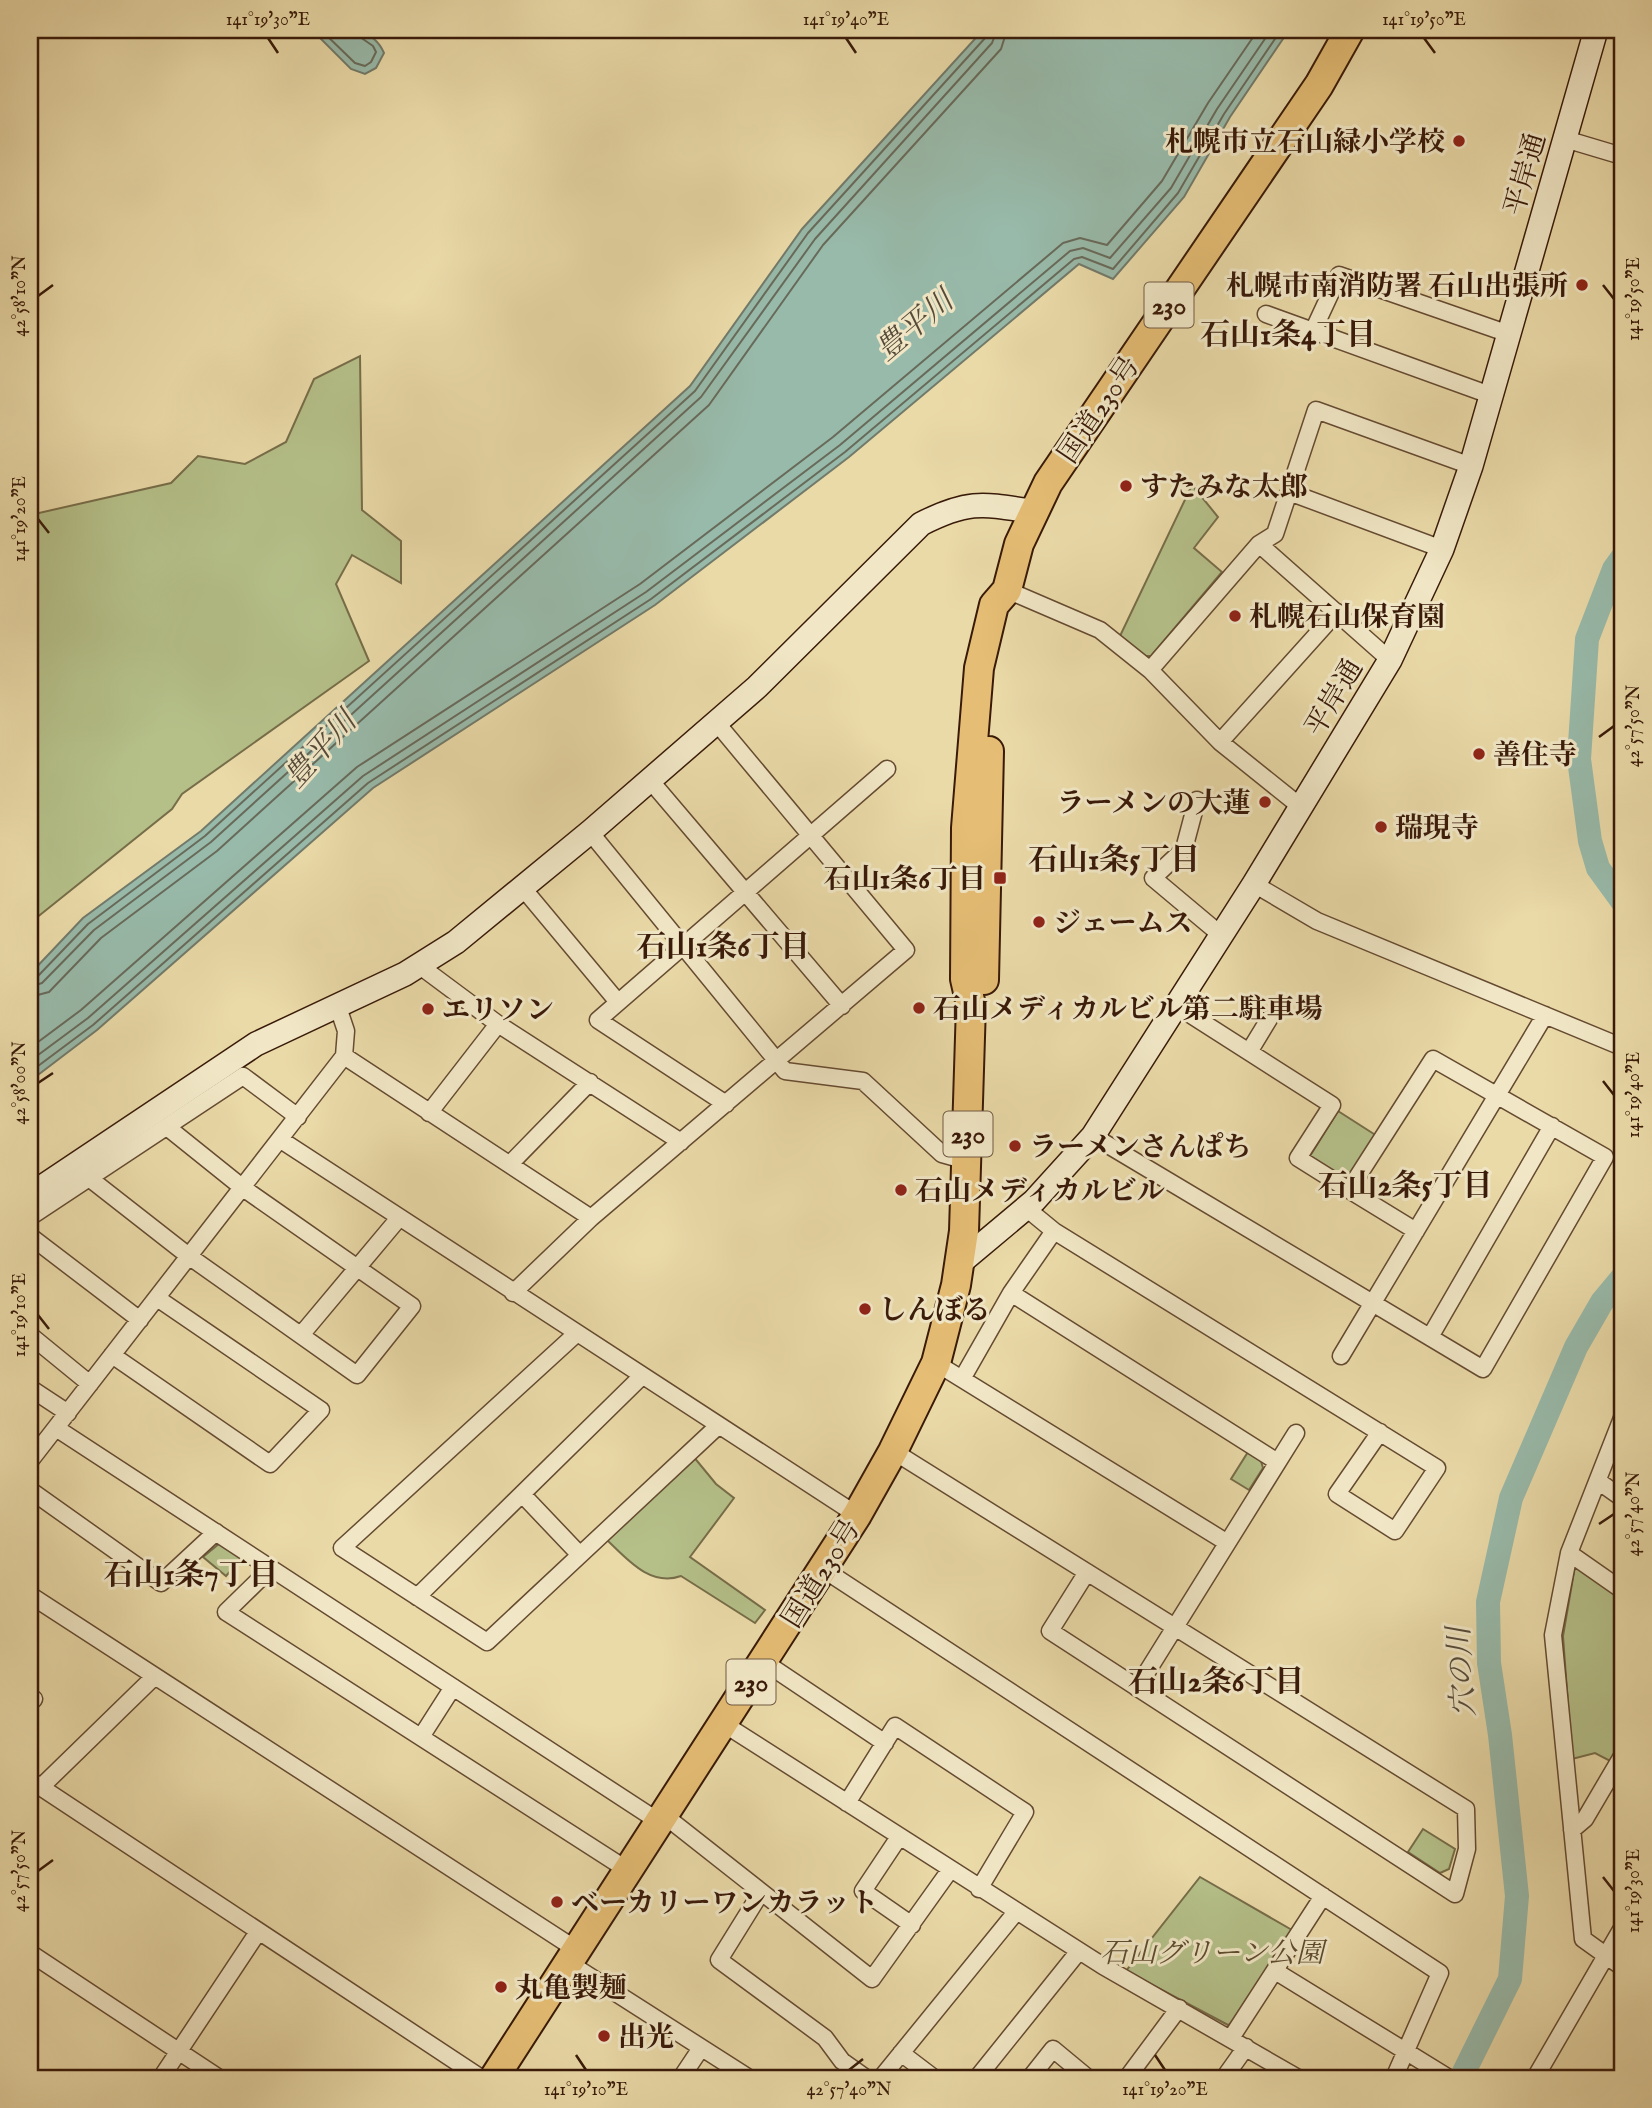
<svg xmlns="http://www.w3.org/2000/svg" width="1652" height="2108" viewBox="0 0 1652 2108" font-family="'IM FELL English','Noto Serif JP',serif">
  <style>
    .green { fill: #b5c089; stroke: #776d49; stroke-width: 2 }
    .water { fill: #98baaa; stroke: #727a6a; stroke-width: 2 }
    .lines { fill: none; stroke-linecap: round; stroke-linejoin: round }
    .shore { stroke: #686a5a; stroke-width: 2 }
    .river { stroke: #98baaa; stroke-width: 24 }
    .street-casing { stroke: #654a31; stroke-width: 19 }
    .secondary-casing { stroke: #391a09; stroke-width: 26 }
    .highway-casing { stroke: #391a09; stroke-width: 32 }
    .street { stroke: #f1e7c6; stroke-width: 16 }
    .secondary { stroke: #f1e7c6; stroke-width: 23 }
    .highway { stroke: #e5bd74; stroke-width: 28 }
    .ticks { fill: none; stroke: #391a09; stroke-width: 2.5 }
    .poi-dot { fill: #8f2418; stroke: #f1e7c6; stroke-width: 2.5 }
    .labels { text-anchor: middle; stroke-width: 6; stroke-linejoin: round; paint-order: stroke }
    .shield { fill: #f1e7c6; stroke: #705842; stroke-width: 2 }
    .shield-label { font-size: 26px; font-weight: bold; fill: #391a09 }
    .poi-label { font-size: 28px; font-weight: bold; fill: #391a09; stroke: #f1e7c6; text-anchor: start }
    .street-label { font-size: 28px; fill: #391a09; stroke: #f1e7c6 }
    .park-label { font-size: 28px; font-style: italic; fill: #5e4c2f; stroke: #f1e7c6 }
    .water-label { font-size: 30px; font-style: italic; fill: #564a39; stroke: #f1e7c6 }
    .neighbourhood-label { font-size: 30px; font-weight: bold; fill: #391a09; stroke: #f1e7c6 }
    .neatline { fill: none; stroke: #391a09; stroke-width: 2.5 }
    .ticks-label { font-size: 18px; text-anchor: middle; fill: #391a09 }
  </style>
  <rect width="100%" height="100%" fill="#eadaa8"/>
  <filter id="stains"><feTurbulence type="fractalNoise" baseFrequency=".00286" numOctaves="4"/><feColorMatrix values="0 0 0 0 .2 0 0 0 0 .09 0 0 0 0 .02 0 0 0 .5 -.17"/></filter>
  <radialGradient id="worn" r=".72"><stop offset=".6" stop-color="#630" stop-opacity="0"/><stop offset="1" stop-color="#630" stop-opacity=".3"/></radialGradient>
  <path class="green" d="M 360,356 L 362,510 L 401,541 L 401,583 L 352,555 L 336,584 L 369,661 L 182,794 L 172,809 L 30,923 L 30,515 L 171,483 L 198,456 L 245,464 L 286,442 L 314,379 Z
    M 1192,485 L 1218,517 L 1194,548 L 1222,572 L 1151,656 L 1145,656 L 1120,636 Z
    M 1338,1111 L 1377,1136 L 1349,1180 L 1310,1156 Z
    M 1248,1452 L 1261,1461 L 1263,1468 L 1249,1490 L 1231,1479 Z
    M 693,1456 L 716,1484 L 734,1498 L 690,1557 L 765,1610 L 755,1623 L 681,1576 C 650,1587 627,1559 607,1540 Z
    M 220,1543 L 242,1558 L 226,1576 L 203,1557 Z
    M 1575,1566 L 1622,1598 L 1622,1745 L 1612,1762 L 1595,1753 L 1572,1759 L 1563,1636 Z
    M 1423,1829 L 1455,1849 L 1449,1869 L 1440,1873 L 1408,1852 Z
    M 1200,1877 L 1292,1930 L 1237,2020 L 1228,2025 L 1126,1971 Z"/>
  <path class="water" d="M 312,30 C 340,30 371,23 384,53 L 376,68 L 365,74 L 351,69 Z
    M 983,30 L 1289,30 L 1230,117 L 1184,197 L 1113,279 L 1079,264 L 849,457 L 655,605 L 373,788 L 97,1030 L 30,1081 L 30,974 L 83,918 L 201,831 L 690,386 L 802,229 Z"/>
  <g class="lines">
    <path class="shore" d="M 321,30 L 355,63 L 365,66 L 371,62 L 376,52 L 373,46 L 360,37 L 358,30
      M 30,978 L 38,976 L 88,924 L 205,836 L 695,391 L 808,233 L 986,37 L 988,30
      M 30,987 L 42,983 L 94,930 L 211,842 L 701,397 L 815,239 L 992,43 L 997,30
      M 30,997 L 49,992 L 101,938 L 217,851 L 709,405 L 823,245 L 1001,49 L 1007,30
      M 30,1048 L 81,1010 L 357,767 L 640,584 L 833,437 L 1063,243 L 1080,238 L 1107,245 L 1162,181 L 1208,103 L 1258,30
      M 30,1061 L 88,1018 L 363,776 L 646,592 L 840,445 L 1070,251 L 1083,248 L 1110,258 L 1171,188 L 1217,109 L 1271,30
      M 30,1072 L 93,1025 L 368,783 L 651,599 L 845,452 L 1074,259 L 1082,257 L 1113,269 L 1178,193 L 1224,114 L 1281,30"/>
    <path class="river" d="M 1622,558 L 1614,569 L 1587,639 L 1579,759 L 1590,841 L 1598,868 L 1622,901
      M 1461,2078 L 1510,1979 L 1517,1896 L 1500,1735 L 1489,1663 L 1488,1602 L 1511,1498 L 1576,1347 L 1602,1302 L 1622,1278"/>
    <g class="street-casing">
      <path id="street" d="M 1565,139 L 1622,156
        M 1266,314 L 1490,395
        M 1313,331 L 1339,275 L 1509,334
        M 1289,492 L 1442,549
        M 1259,544 L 1390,660
        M 1007,590 L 1100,630 L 1150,670 L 1220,742 L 1337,612
        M 1150,670 L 1259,544 L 1275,534 L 1316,410 L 1471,466
        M 1220,742 L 1301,807
        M 649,779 L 842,1006
        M 1197,800 L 1184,849 L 1153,878 L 1221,935
        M 590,832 L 785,1071 L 863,1081 L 942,1154 L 967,1161
        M 1254,884 L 1317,921 L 1622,1047
        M 522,887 L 617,1001
        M 420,966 L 498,1024 L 681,1142
        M 1177,1006 L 1249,1052 L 1269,1019
        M 1249,1052 L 1332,1105 L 1298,1158 L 1349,1190
        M 344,1056 L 591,1218
        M 726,1104 L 598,1020 L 887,769
        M 429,1113 L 498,1024
        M 1093,1136 L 1483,1369 L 1605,1157 L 1433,1059 L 1349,1190 L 1416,1231
        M 281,1140 L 857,1515
        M 510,1164 L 590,1082
        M 89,1178 L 190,1257 L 357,1375 L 412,1306 L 243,1188 L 167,1127
        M 30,1217 L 243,1076 L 298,1117
        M 1054,1231 L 1437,1468 L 1395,1531 L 1337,1494 L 1380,1432
        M 30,1236 L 140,1320
        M 513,1293 L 591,1218 L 906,950 L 716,722
        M 1011,1293 L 1276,1461
        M 576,1334 L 342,1548 L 487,1642 L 718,1426
        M 30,1335 L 90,1384
        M 301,1335 L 399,1218
        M 1430,1337 L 1552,1126
        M 112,1355 L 270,1464 L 321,1410 L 157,1298
        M 1341,1356 L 1545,1015
        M 936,1363 L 1226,1542
        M 962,1379 L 1011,1293 L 1054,1231 L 1026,1208
        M 30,1388 L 68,1413
        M 1622,1418 L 1569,1553 L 1553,1635 L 1583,1939 L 1622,1967
        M 56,1428 L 661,1823
        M 893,1451 L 1466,1809 L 1467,1849 L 1455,1894 L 1050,1631 L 1087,1572
        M 30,1461 L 344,1056 L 346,1031 L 338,1007
        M 1598,1481 L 1622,1498
        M 30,1490 L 161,1583 L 216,1532
        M 522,1494 L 580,1555
        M 1569,1553 L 1622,1590
        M 271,1568 L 226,1612 L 629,1871
        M 823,1569 L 1440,1973 L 1394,2078
        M 30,1595 L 577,1950
        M 417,1597 L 642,1376
        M 764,1662 L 885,1743
        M 1137,1688 L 1296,1433
        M 30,1696 L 34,1699 L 30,1703
        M 724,1724 L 1103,1966 L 1298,2078
        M 421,1737 L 453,1687
        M 30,1780 L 481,2078
        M 41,1787 L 155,1676
        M 847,1803 L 895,1726 L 1025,1812 L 979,1889
        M 665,1816 L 872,1979 L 950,1870
        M 1572,1830 L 1585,1819 L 1622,1756
        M 899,1837 L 863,1891 L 912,1925
        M 760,1894 L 719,1960 L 825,2038 L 842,2061 L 866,2078
        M 30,1953 L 219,2078
        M 569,1963 L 749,2078
        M 1275,1971 L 1449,2078
        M 1231,2038 L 1323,1896
        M 901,2053 L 934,2078
        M 161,2078 L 258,1932
        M 681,2078 L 701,2048
        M 881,2078 L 1016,1912
        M 977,2078 L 1079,1951
        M 1030,2078 L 1053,2049 L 1088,2078
        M 1127,2078 L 1179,2008
        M 1224,2078 L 1246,2047
        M 1535,2078 L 1622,1928"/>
    </g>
    <g class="secondary-casing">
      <path id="secondary" d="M 30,1195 L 256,1044 L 405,974 L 456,942 L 590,832 L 757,687 L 921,524 C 970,499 984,504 1036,512
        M 960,1263 L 1034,1201 L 1093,1136 L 1254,884 L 1390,660 L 1442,549 L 1471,466 L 1596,30"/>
    </g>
    <g class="highway-casing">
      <path id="highway" d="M 984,980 L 989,751
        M 494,2078 L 857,1515 L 893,1451 L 936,1363 L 956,1285 L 964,1231 L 971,1005 L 965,979 L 966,828 L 979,668 L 994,605 L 1007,590 L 1019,544 L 1048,483 L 1319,85 L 1350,30"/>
    </g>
    <use href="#street" class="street"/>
    <use href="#secondary" class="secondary"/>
    <use href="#highway" class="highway"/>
  </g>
  <path class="ticks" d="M 268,38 L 278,53M 846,38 L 856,53M 1424,38 L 1435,53M 1603,285 L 1614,299M 38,296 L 53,285M 38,519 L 49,533M 1599,737 L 1614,726M 1603,1081 L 1614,1095M 38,1083 L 53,1073M 38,1315 L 49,1329M 1599,1524 L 1614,1514M 38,1871 L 53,1860M 1603,1877 L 1614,1891M 576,2055 L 586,2070M 1155,2055 L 1165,2070M 849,2070 L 863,2059"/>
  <g class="poi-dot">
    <circle cx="1459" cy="141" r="7"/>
    <circle cx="1582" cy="285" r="7"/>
    <circle cx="1126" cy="486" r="7"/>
    <circle cx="1235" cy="616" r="7"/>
    <circle cx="1479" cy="754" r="7"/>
    <circle cx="1265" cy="802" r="7"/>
    <circle cx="1381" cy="827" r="7"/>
    <rect x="993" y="871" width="14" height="14" rx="3.5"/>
    <circle cx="1039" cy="922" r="7"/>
    <circle cx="919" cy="1008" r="7"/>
    <circle cx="428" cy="1009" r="7"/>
    <circle cx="1015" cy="1146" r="7"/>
    <circle cx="901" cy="1190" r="7"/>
    <circle cx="865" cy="1309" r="7"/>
    <circle cx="557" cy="1902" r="7"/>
    <circle cx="501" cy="1987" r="7"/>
    <circle cx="604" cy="2036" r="7"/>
  </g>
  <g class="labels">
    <g class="shield">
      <rect x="1144.5" y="282.5" width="49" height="45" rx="5"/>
      <rect x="943.5" y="1111.5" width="49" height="45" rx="5"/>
      <rect x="726.5" y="1659.5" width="49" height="45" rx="5"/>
    </g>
    <g class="shield-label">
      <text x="1169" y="314">230</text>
      <text x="968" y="1143">230</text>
      <text x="751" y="1691">230</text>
    </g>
    <g class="poi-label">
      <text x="1445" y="151" text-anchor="end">札幌市立石山緑小学校</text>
      <text x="1568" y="295" text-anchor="end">札幌市南消防署 石山出張所</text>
      <text x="1140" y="496">すたみな太郎</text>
      <text x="1249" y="626">札幌石山保育園</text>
      <text x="1493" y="764">善住寺</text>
      <text x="1251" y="812" text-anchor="end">ラーメンの大蓮</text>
      <text x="1395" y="837">瑞現寺</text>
      <text x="986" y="888" text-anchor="end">石山1条6丁目</text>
      <text x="1053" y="932">ジェームス</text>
      <text x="933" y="1018">石山メディカルビル第二駐車場</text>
      <text x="442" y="1019">エリソン</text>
      <text x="1029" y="1156">ラーメンさんぱち</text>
      <text x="915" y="1200">石山メディカルビル</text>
      <text x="879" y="1319">しんぼる</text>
      <text x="571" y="1912">ベーカリーワンカラット</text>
      <text x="515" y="1997">丸亀製麺</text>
      <text x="618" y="2046">出光</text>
    </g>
    <g class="street-label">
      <text transform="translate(1524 174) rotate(-74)" y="10">平岸通</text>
      <text transform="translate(1098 409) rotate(-56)" y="10">国道230号</text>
      <text transform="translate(1333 697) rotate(-59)" y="10">平岸通</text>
      <text transform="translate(820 1573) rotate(-58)" y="10">国道230号</text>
    </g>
    <g class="park-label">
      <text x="1212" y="1962">石山グリーン公園</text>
    </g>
    <g class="water-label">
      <text transform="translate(914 325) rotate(-40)" y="10">豊平川</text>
      <text transform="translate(320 749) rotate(-48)" y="10">豊平川</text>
      <text transform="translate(1461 1672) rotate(-94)" y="10">穴の川</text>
    </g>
    <g class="neighbourhood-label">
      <text x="1288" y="344">石山1条4丁目</text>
      <text x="1114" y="869">石山1条5丁目</text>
      <text x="723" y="956">石山1条6丁目</text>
      <text x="1405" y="1195">石山2条5丁目</text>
      <text x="191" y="1584">石山1条7丁目</text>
      <text x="1216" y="1691">石山2条6丁目</text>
    </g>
  </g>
  <rect width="1652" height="2108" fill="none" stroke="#eadaa8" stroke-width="77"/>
  <rect x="38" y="38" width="1576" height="2032" class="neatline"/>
  <g class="ticks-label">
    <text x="268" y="25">141°19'30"E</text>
    <text x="846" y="25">141°19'40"E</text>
    <text x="1424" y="25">141°19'50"E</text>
    <text transform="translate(19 296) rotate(-90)" y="6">42°58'10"N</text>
    <text transform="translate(1633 299) rotate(-90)" y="6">141°19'50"E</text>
    <text transform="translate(19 519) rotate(-90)" y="6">141°19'20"E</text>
    <text transform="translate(1633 726) rotate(-90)" y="6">42°57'50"N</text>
    <text transform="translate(19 1083) rotate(-90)" y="6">42°58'00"N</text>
    <text transform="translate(1633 1095) rotate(-90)" y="6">141°19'40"E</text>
    <text transform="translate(19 1315) rotate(-90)" y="6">141°19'10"E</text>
    <text transform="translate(1633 1514) rotate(-90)" y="6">42°57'40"N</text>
    <text transform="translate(19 1871) rotate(-90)" y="6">42°57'50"N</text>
    <text transform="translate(1633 1891) rotate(-90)" y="6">141°19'30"E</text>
    <text x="586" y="2095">141°19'10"E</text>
    <text x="849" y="2095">42°57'40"N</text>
    <text x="1165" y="2095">141°19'20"E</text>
  </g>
  <rect width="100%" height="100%" filter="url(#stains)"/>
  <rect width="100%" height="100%" fill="url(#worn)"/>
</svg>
